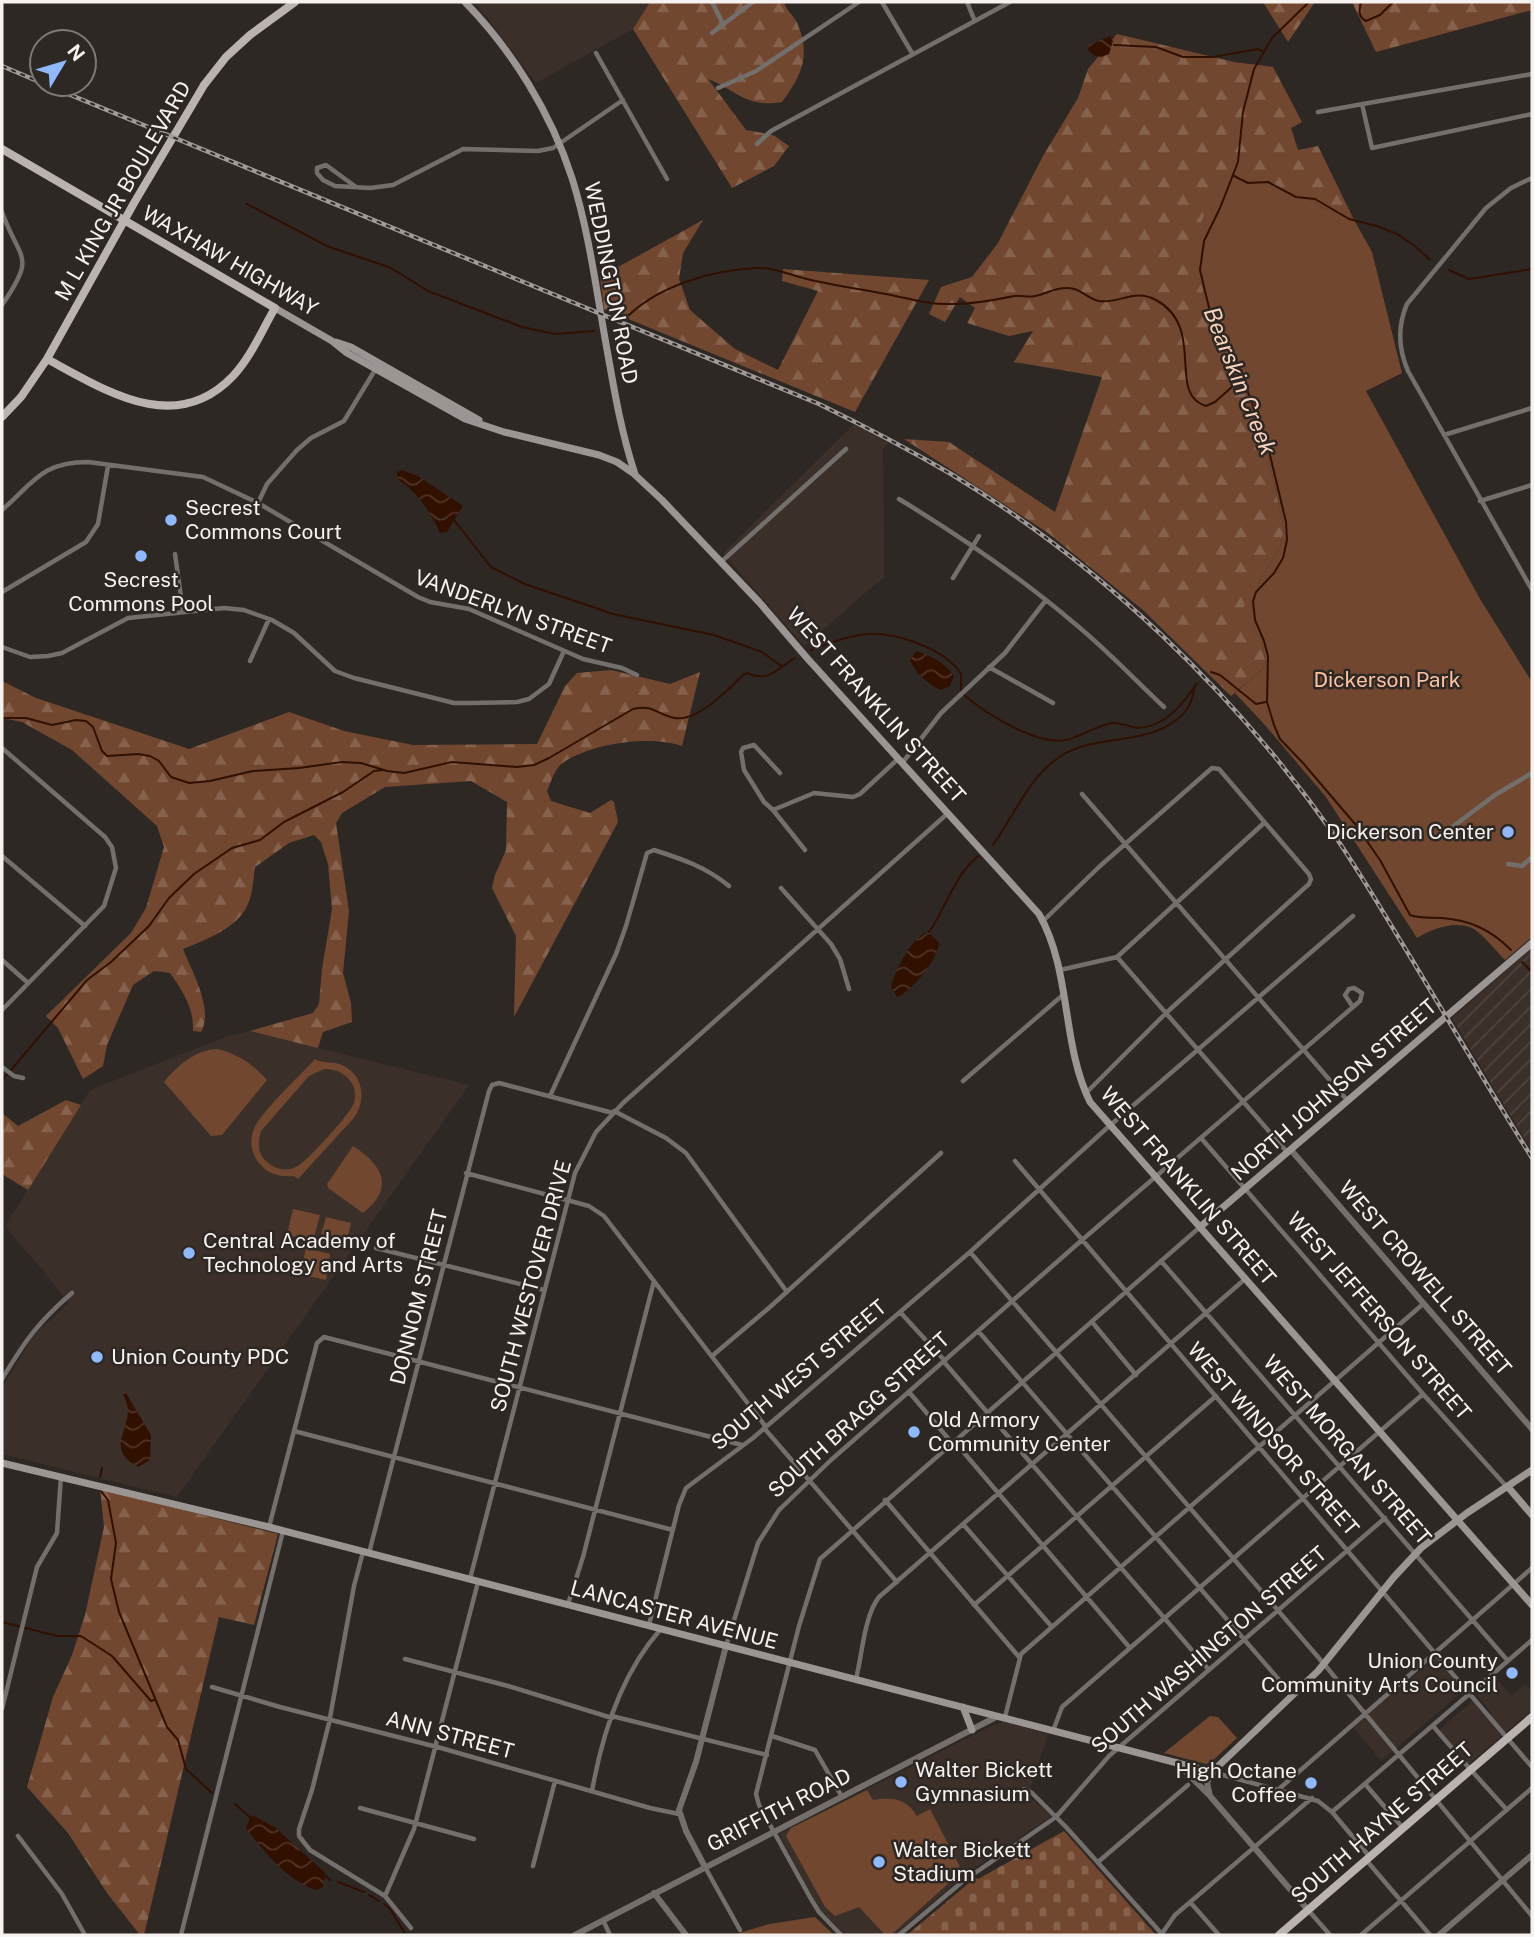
<svg xmlns="http://www.w3.org/2000/svg" width="1534" height="1937" viewBox="0 0 1534 1937" font-family="'Public Sans',sans-serif">
  <style>
    .built { fill: #3b2f29 }
    .industrial { fill: url(#industrial-furrows) }
    .forest { fill: url(#forest-firs) }
    .cemetery { fill: url(#cemetery-stones) }
    .park { fill: #71472f; fill-rule: evenodd }
    .water { fill: url(#water-waves) }
    .lines { fill: none; stroke-linecap: round; stroke-linejoin: round }
    .stream { stroke: #311000; stroke-width: 2 }
    .minor { stroke: #726f6d; stroke-width: 4.5 }
    .tertiary { stroke: #726f6d; stroke-width: 6 }
    .secondary { stroke: #9b9593; stroke-width: 7 }
    .primary { stroke: #bab3b0; stroke-width: 8 }
    .rail-casing { stroke: #a09b99; stroke-width: 4.5 }
    .rail { stroke: #2e2825; stroke-width: 2; stroke-dasharray: 5; stroke-linecap: butt }
    .poi-dot { fill: #8fb8fd; stroke: #2e2825; stroke-width: 2.5 }
    .labels { text-anchor: middle; stroke-width: 5; stroke-linejoin: round; paint-order: stroke }
    .street-label { font-size: 21px; fill: #f6f2f0; stroke: #2e2825 }
    .poi-label { font-size: 21px; fill: #f6f2f0; stroke: #2e2825; text-anchor: start }
    .park-label { font-size: 21px; fill: #fbc1a0; stroke: #2e2825 }
    .water-label { font-size: 23px; font-style: italic; fill: #fad3bd; stroke: #2e2825 }
  </style>
  <defs>
    <pattern id="industrial-furrows" width="10" height="10" patternUnits="userSpaceOnUse" patternTransform="scale(1.75)"><rect width="10" height="10" fill="#3b2f29"/><path d="M-1 1l2-2M0 10L10 0M9 11l2-2" fill="none" stroke="#4e433e"/></pattern>
    <pattern id="forest-firs" width="22" height="20" patternUnits="userSpaceOnUse" patternTransform="scale(1.75)"><rect width="22" height="20" fill="#71472f"/><path d="M5 1l3.5 6h-7zM16 11l3.5 6h-7z" fill="#86624d"/></pattern>
    <pattern id="cemetery-stones" width="16" height="16" patternUnits="userSpaceOnUse" patternTransform="scale(1.75)"><rect width="16" height="16" fill="#71472f"/><path d="M2 7V4a2 2 0 0 1 4 0v3zM10 15v-3a2 2 0 0 1 4 0v3z" fill="#86624d"/></pattern>
    <pattern id="water-waves" width="16" height="10" patternUnits="userSpaceOnUse" patternTransform="scale(1.75)"><rect width="16" height="10" fill="#311000"/><path d="M0 5q4-4 8 0t8 0" fill="none" stroke="#4f3326"/></pattern>
  </defs>
  <rect width="100%" height="100%" fill="#2e2825"/>
  <path class="built" d="M 472,2 L 650,2 L 633,29 L 536,83 L 486,16 Z
    M 854,424 L 889,443 L 883,449 L 884,577 L 804,646 L 723,553 Z
    M 250,1031 L 469,1085 L 177,1497 L 2,1454 L 2,1388 L 34,1335 L 68,1304 L 51,1280 L 5,1226 L 90,1090 L 228,1036 Z
    M 1435,1658 L 1463,1691 L 1381,1761 L 1353,1727 Z
    M 1497,1679 L 1511,1696 L 1526,1684 L 1532,1691 L 1532,1710 L 1469,1764 L 1439,1730 L 1472,1701 L 1486,1717 L 1492,1713 L 1477,1695 Z
    M 1004,1722 L 1048,1734 L 1028,1796 L 1052,1816 L 963,1876 L 895,1935 L 845,1935 L 820,1910 L 779,1834 L 991,1726 Z"/>
  <path class="industrial" d="M 1532,948 L 1532,1151 L 1452,1018 Z"/>
  <path class="forest" d="M 650,2 L 784,2 C 786,11 795,16 798,25 C 811,57 801,76 782,102 C 746,108 738,91 708,79 L 746,130 L 773,135 L 789,146 L 774,166 L 732,188 L 633,29 Z
    M 1263,2 L 1315,2 L 1288,42 Z
    M 1352,2 L 1532,2 L 1532,10 L 1376,52 Z
    M 1117,34 L 1234,62 L 1273,67 L 1302,122 L 1291,128 L 1298,150 L 1318,146 L 1353,218 L 1323,208 L 1299,194 L 1208,313 L 1236,365 L 1267,452 L 1284,528 L 1280,548 L 1258,583 L 1243,614 L 1262,640 L 1266,666 L 1231,696 L 1143,610 L 1048,533 L 904,439 L 949,442 L 1055,512 L 1102,377 L 1014,362 L 1033,331 L 1009,336 L 967,323 L 975,308 L 960,297 L 945,322 L 929,314 L 941,287 L 972,277 L 998,243 L 1043,156 L 1078,98 L 1088,69 Z
    M 703,220 L 683,253 L 679,279 L 690,310 L 735,349 L 778,370 L 818,291 L 782,281 L 783,269 L 929,280 L 855,412 L 604,309 L 600,277 Z
    M 611,670 L 670,684 L 700,672 L 682,746 C 650,735 593,743 564,762 C 555,767 551,782 547,791 L 551,801 L 590,813 L 611,800 L 614,802 L 618,822 L 514,1017 L 516,936 L 492,888 L 495,875 L 506,850 L 507,802 L 471,781 L 385,787 L 342,813 L 336,823 L 349,911 L 343,973 L 351,1003 L 352,1022 L 323,1032 L 318,1048 L 250,1031 L 313,1013 L 319,1004 L 322,969 L 332,909 L 328,864 L 321,842 L 314,835 L 289,843 L 255,867 C 253,880 253,894 247,906 C 237,928 205,940 183,949 C 192,972 214,1009 201,1032 L 193,1031 C 194,1008 183,991 170,973 L 154,971 L 133,985 L 107,1045 L 103,1066 L 83,1079 L 58,1028 L 46,1016 L 131,933 L 146,908 L 164,847 L 157,826 L 72,750 L 22,722 L 2,718 L 2,681 L 36,698 L 189,749 L 289,712 L 344,731 L 413,745 L 537,744 L 565,686 L 577,673 Z
    M 66,1100 L 81,1105 L 28,1190 L 2,1174 L 2,1128 L 4,1127 L 2,1124 L 2,1113 L 18,1126 Z
    M 100,1489 L 278,1534 L 254,1625 L 219,1617 L 144,1935 L 140,1935 L 107,1893 L 68,1833 L 27,1787 L 53,1697 L 72,1655 L 85,1615 L 104,1527 Z"/>
  <path class="cemetery" d="M 1064,1831 L 1156,1935 L 907,1935 L 975,1878 L 978,1879 Z"/>
  <path class="park" d="M 1221,175 L 1299,194 L 1323,208 L 1353,218 L 1372,252 L 1402,373 L 1366,391 L 1480,599 L 1532,682 L 1532,937 L 1505,960 C 1497,952 1482,933 1472,928 C 1455,920 1431,929 1417,938 L 1326,797 L 1264,724 L 1235,693 L 1266,666 L 1262,640 L 1242,614 L 1248,588 L 1258,583 L 1280,548 L 1284,528 L 1267,452 L 1236,365 L 1208,313 L 1198,273 L 1195,237 Z
    M 217,1049 C 238,1054 253,1064 267,1080 L 222,1135 L 211,1136 L 164,1082 C 177,1066 195,1050 217,1049 Z
    M 315,1059 C 322,1064 333,1061 342,1065 C 364,1075 367,1101 353,1119 L 298,1179 L 294,1176 C 281,1177 269,1175 260,1164 C 251,1154 249,1141 254,1129 C 261,1111 301,1075 315,1059 ZM 324,1069 C 343,1068 360,1084 354,1103 C 351,1113 305,1164 296,1167 C 286,1172 274,1169 266,1161 C 257,1153 258,1142 261,1131 L 309,1076 Z
    M 353,1146 C 383,1165 395,1188 363,1213 L 328,1188 L 327,1184 Z
    M 293,1209 L 320,1215 L 313,1241 L 287,1235 Z
    M 326,1217 L 351,1223 L 345,1248 L 319,1242 Z
    M 306,1248 L 330,1254 L 326,1280 L 300,1274 Z
    M 1210,1716 L 1218,1717 L 1237,1738 L 1211,1762 L 1206,1764 L 1164,1753 Z
    M 867,1790 L 873,1800 C 893,1797 906,1798 917,1816 L 930,1809 L 961,1869 L 959,1874 L 891,1935 L 885,1935 L 859,1907 L 835,1916 L 825,1907 L 786,1836 L 791,1828 Z
    M 815,1917 L 834,1935 L 733,1935 L 769,1924 Z"/>
  <path class="water" d="M 1110,36 L 1113,41 L 1109,54 L 1101,57 L 1093,55 L 1088,50 L 1089,45 Z
    M 402,470 L 418,476 L 463,506 L 447,532 L 440,533 C 430,511 417,492 397,479 L 397,472 Z
    M 916,651 C 930,655 946,663 954,676 L 950,686 L 941,690 C 929,685 914,672 910,660 Z
    M 929,932 L 939,943 C 939,958 911,993 897,997 L 891,987 C 894,972 913,934 929,932 Z
    M 126,1393 L 151,1435 L 150,1460 L 138,1467 C 99,1446 141,1424 123,1395 Z
    M 254,1816 L 276,1828 L 322,1870 L 325,1874 L 323,1887 L 317,1890 C 292,1885 261,1849 246,1828 L 250,1817 Z"/>
  <g class="lines">
    <path class="stream" d="M 1309,2 L 1272,38 L 1254,69 L 1243,112 L 1238,162 L 1220,208 L 1204,241 L 1200,270 L 1210,312 L 1239,367 L 1269,451 L 1286,522 L 1287,540 L 1283,558 L 1274,573 L 1256,592 L 1253,601 L 1255,620 L 1264,641 L 1268,656 L 1267,702 L 1274,725 L 1280,739 L 1303,763 L 1355,824 L 1380,860 L 1410,915 C 1421,919 1431,917 1442,918 C 1470,920 1491,930 1511,950
      M 1361,2 C 1359,10 1358,17 1366,21 L 1380,15 L 1393,2
      M 1114,45 L 1156,47 L 1183,57 L 1213,57 L 1258,49 L 1262,51
      M 1234,176 L 1248,183 L 1268,182 L 1296,197 L 1315,199 L 1349,219 L 1377,226 L 1397,234 L 1415,246 L 1430,260
      M 247,204 L 327,246 L 391,268 L 428,291 L 522,327 L 555,334 L 594,331
      M 1449,270 L 1469,279 L 1532,269
      M 629,315 C 661,285 713,270 756,268 C 774,267 790,275 807,279 C 831,285 855,288 880,293 C 905,297 926,305 952,304 C 973,304 995,300 1014,296 C 1021,295 1029,298 1035,296 C 1046,294 1054,288 1066,288 C 1080,287 1087,299 1099,301 C 1120,304 1134,288 1156,300 C 1207,328 1166,394 1206,406 L 1215,402 L 1233,386 L 1245,387
      M 454,520 L 491,567 L 525,584 L 613,614 L 714,635 L 762,652 L 781,666
      M 811,650 C 830,643 849,635 869,634 C 896,632 947,650 961,674 L 961,690
      M 1211,672 L 1220,675 L 1256,704 L 1266,702
      M 964,695 C 985,713 1037,746 1066,740 C 1082,736 1096,726 1112,723 C 1122,722 1130,728 1139,728 C 1166,726 1183,704 1197,683
      M 2,718 L 26,718 L 52,725 L 76,720 L 86,721 L 93,727 L 102,751 L 107,756 L 138,754 L 150,756 L 159,761 L 171,777 L 189,783 L 210,781 L 253,771 L 299,768 L 342,762 L 361,763 L 387,771 L 404,773 L 452,762 L 517,767 L 534,765 L 549,758 L 633,709 C 654,704 657,715 675,718 C 697,722 729,689 743,675 L 747,673 C 770,683 776,669 795,658
      M 993,845 C 1014,816 1029,776 1061,756 C 1098,732 1153,748 1185,712 C 1191,705 1193,695 1195,687
      M 929,932 C 947,906 954,876 978,856
      M 1522,962 L 1532,972
      M 11,1070 L 87,980 L 111,962 L 149,926 L 169,898 L 194,874 L 232,848 L 260,840 L 284,822 L 343,792 L 374,771 L 383,770
      M 2,1080 L 7,1074
      M 100,1477 L 102,1468
      M 101,1491 L 108,1500 L 116,1543 L 111,1579 L 119,1612 L 167,1727 L 178,1740 L 186,1769 L 212,1793
      M 2,1622 L 57,1636 L 81,1636 L 112,1656 L 151,1701 L 154,1700
      M 235,1804 L 252,1819
      M 323,1873 L 330,1880
      M 338,1882 L 364,1892
      M 369,1895 L 379,1901
      M 384,1904 L 390,1909 L 406,1935"/>
    <path class="minor" d="M 712,2 L 723,24
      M 882,2 L 912,53
      M 967,2 L 974,19
      M 712,33 L 753,2
      M 596,53 L 667,179
      M 718,88 L 756,71 L 859,2
      M 1362,104 L 1372,148 L 1532,114
      M 1318,112 L 1532,74
      M 757,144 L 771,131 L 1010,2
      M 1532,178 L 1511,188 L 1486,208 L 1407,304 C 1397,327 1398,348 1408,371 L 1532,590
      M 356,187 L 326,165 L 317,168 L 317,173 L 323,180 L 335,186 L 370,188 L 393,185 L 463,149 L 538,151 L 553,148 L 623,100
      M 2,212 C 20,262 37,254 2,305
      M 1444,435 L 1532,408
      M 899,499 C 960,536 1020,577 1074,623 C 1106,649 1134,679 1164,707
      M 1480,501 L 1532,485
      M 258,503 L 267,484 L 297,450 L 311,438 L 344,421 L 375,370
      M 2,510 C 34,482 42,462 88,462 L 203,477 L 258,503 L 418,597 L 430,602 L 469,609 L 583,659 L 622,668 L 637,675
      M 175,554 L 183,611
      M 721,562 L 846,449
      M 953,578 L 979,536
      M 2,592 L 86,542 L 98,524 L 108,466
      M 2,647 L 30,657 L 48,656 L 62,653 L 128,618 L 224,608 L 244,610 L 272,620 L 294,633 L 335,671 L 354,678 L 454,703 L 472,703 L 517,702 L 529,699 L 549,684 L 564,651
      M 250,661 L 269,619
      M 989,667 L 1053,703
      M 2,748 L 105,837 L 112,847 L 116,868 L 104,906 L 2,1010
      M 903,762 L 941,713 L 1005,653 L 1046,600
      M 780,773 L 754,745 L 743,748 L 741,752 L 744,770 L 764,802 L 773,810 L 805,850
      M 1082,794 L 1347,1100
      M 773,810 L 814,793 L 853,797 L 860,794 L 898,759
      M 1443,834 L 1495,795 L 1532,773
      M 2,856 L 85,926
      M 1508,864 L 1522,866 L 1532,857
      M 781,888 L 831,944 L 840,959 L 849,989
      M 1043,921 L 1100,866 L 1212,768 L 1219,769 L 1309,874 L 1311,879 L 1309,884 L 1166,1013 L 1087,1092
      M 1117,957 L 1288,1153
      M 2,960 L 27,982
      M 1060,970 L 1117,957 L 1264,823
      M 2,1067 L 14,1076 L 23,1078
      M 963,1081 L 1064,994
      M 550,1096 L 616,954 L 626,926 L 647,853 L 654,850 C 682,859 706,867 729,886
      M 614,1111 L 666,1138 L 686,1153 L 787,1292
      M 1201,1138 L 1423,1394 L 1507,1487
      M 1015,1161 L 1532,1767
      M 466,1173 L 589,1206 L 604,1216 L 766,1427
      M 376,1248 L 544,1290
      M 970,1252 L 1324,1664 L 1532,1916
      M 1161,1261 L 1508,1661
      M 900,1312 L 945,1361
      M 1092,1322 L 1136,1375
      M 979,1332 L 1293,1696
      M 712,1356 L 770,1307 L 941,1153
      M 944,1362 L 1209,1670
      M 2,1379 C 25,1341 38,1322 72,1293
      M 909,1392 L 952,1443
      M 764,1428 L 897,1582
      M 294,1431 L 673,1530
      M 954,1441 L 1130,1648
      M 885,1500 L 1019,1657
      M 963,1524 L 1052,1627
      M 269,1527 L 317,1343 L 324,1337 L 742,1445
      M 363,1552 L 354,1586 L 329,1723 L 312,1790 L 299,1829 L 299,1836 L 310,1850 L 385,1896 L 411,1928
      M 369,1553 L 489,1091 L 492,1085 L 499,1083 L 613,1113
      M 470,1579 L 575,1173 L 596,1132 L 623,1103 L 947,814
      M 568,1604 L 583,1557 L 654,1281
      M 974,1605 L 1216,1396
      M 649,1625 L 679,1505 L 686,1488 L 753,1438 L 970,1252 L 1107,1128 L 1353,916
      M 726,1646 L 758,1543 L 779,1510 L 831,1460 L 1082,1240 L 1360,1001 L 1362,993 L 1354,988 L 1349,989 L 1345,995 L 1353,1007
      M 405,1659 L 508,1686 L 612,1718
      M 856,1679 C 862,1656 864,1616 879,1597 L 1245,1279
      M 212,1687 L 280,1707 L 441,1748 L 650,1808 L 679,1814
      M 2,1709 L 37,1567 L 57,1533 L 61,1476
      M 612,1716 L 767,1755
      M 1005,1717 L 1021,1654 L 1423,1304
      M 1433,1726 L 1452,1748
      M 1053,1731 L 1062,1707 L 1423,1394
      M 772,1736 L 815,1750 L 842,1797
      M 1462,1760 L 1507,1810
      M 1212,1772 L 1318,1801 L 1332,1812 L 1369,1856
      M 1365,1784 L 1403,1828
      M 1024,1789 L 1032,1793 L 1066,1827 L 1161,1933
      M 1279,1789 L 1532,1568
      M 592,1791 C 602,1735 622,1673 660,1630
      M 360,1808 L 474,1839
      M 1332,1812 L 1532,1640
      M 18,1836 L 62,1894 L 85,1935
      M 1367,1861 L 1430,1935
      M 1098,1862 L 1188,1785
      M 533,1866 L 555,1781
      M 705,1867 L 740,1930
      M 385,1896 L 414,1829 L 478,1582
      M 1190,1902 L 1219,1935
      M 1309,1911 L 1330,1935
      M 603,1920 L 610,1935
      M 181,1935 L 283,1531
      M 841,1935 L 819,1912 L 811,1899 L 759,1805 L 756,1794 L 799,1626 L 820,1559 L 1200,1227
      M 899,1935 L 962,1882 L 1056,1817 L 1109,1756 L 1385,1518
      M 1161,1935 L 1175,1915 L 1312,1798
      M 1361,1935 L 1532,1788"/>
    <path class="tertiary" d="M 1291,1150 L 1532,1429
      M 1176,1762 L 1208,1794
      M 1212,1772 L 1207,1783 L 1210,1796 L 1308,1910
      M 705,1867 L 686,1831 L 679,1810 L 696,1762 L 726,1646
      M 654,1893 L 686,1935
      M 575,1935 L 998,1716
      M 1439,1935 L 1532,1855"/>
    <path class="secondary" d="M 465,2 C 512,50 551,113 572,178 C 590,235 597,296 608,355 C 615,395 622,435 635,474
      M 275,308 L 332,341 L 347,353 L 465,419 L 504,432 L 599,455 L 617,462 L 633,473 L 662,500 L 759,602 L 807,658 L 1039,914 C 1072,972 1061,1043 1090,1102 L 1532,1605
      M 336,342 L 351,347 L 479,420
      M 1200,1227 L 1532,943
      M 2,1463 L 269,1527 L 1212,1772 L 1318,1671 L 1394,1577 L 1421,1548 L 1467,1513 L 1532,1470
      M 1508,1487 L 1532,1515
      M 963,1707 L 972,1730"/>
    <path class="primary" d="M 2,149 L 275,308 C 262,330 251,357 233,376 C 175,437 105,390 47,359
      M 2,417 L 21,397 L 47,359 L 134,203 L 204,85 L 226,57 L 250,35 L 295,2
      M 1279,1935 L 1532,1717"/>
    <g class="rail-casing">
      <path id="rail" d="M 2,66 L 42,83
        M 44,84 L 819,404 C 864,426 908,449 951,474 C 1102,565 1234,692 1335,836 C 1362,876 1386,917 1411,958 C 1451,1025 1491,1092 1532,1158"/>
    </g>
    <use href="#rail" class="rail"/>
  </g>
  <g class="poi-dot">
    <circle cx="171" cy="520" r="7"/>
    <circle cx="141" cy="556" r="7"/>
    <circle cx="1508" cy="832" r="7"/>
    <circle cx="189" cy="1253" r="7"/>
    <circle cx="97" cy="1357" r="7"/>
    <circle cx="914" cy="1432" r="7"/>
    <circle cx="1512" cy="1673" r="7"/>
    <circle cx="901" cy="1782" r="7"/>
    <circle cx="1311" cy="1783" r="7"/>
    <circle cx="879" cy="1862" r="7"/>
  </g>
  <g class="labels">
    <g class="street-label">
      <text transform="translate(123 191) rotate(-60)" y="7">M L KING JR BOULEVARD</text>
      <text transform="translate(230 261) rotate(30)" y="7">WAXHAW HIGHWAY</text>
      <text transform="translate(611 283) rotate(79)" y="7">WEDDINGTON ROAD</text>
      <text transform="translate(513 612) rotate(20)" y="7">VANDERLYN STREET</text>
      <text transform="translate(876 705) rotate(48)" y="7">WEST FRANKLIN STREET</text>
      <text transform="translate(1334 1090) rotate(-41)" y="7">NORTH JOHNSON STREET</text>
      <text transform="translate(1188 1186) rotate(49)" y="7">WEST FRANKLIN STREET</text>
      <text transform="translate(1425 1278) rotate(49)" y="7">WEST CROWELL STREET</text>
      <text transform="translate(531 1286) rotate(-75)" y="7">SOUTH WESTOVER DRIVE</text>
      <text transform="translate(419 1297) rotate(-76)" y="7">DONNOM STREET</text>
      <text transform="translate(1379 1316) rotate(49)" y="7">WEST JEFFERSON STREET</text>
      <text transform="translate(799 1375) rotate(-40)" y="7">SOUTH WEST STREET</text>
      <text transform="translate(859 1415) rotate(-42)" y="7">SOUTH BRAGG STREET</text>
      <text transform="translate(1273 1439) rotate(49)" y="7">WEST WINDSOR STREET</text>
      <text transform="translate(1347 1450) rotate(49)" y="7">WEST MORGAN STREET</text>
      <text transform="translate(674 1615) rotate(15)" y="7">LANCASTER AVENUE</text>
      <text transform="translate(1209 1650) rotate(-41)" y="7">SOUTH WASHINGTON STREET</text>
      <text transform="translate(450 1735) rotate(15)" y="7">ANN STREET</text>
      <text transform="translate(779 1810) rotate(-27)" y="7">GRIFFITH ROAD</text>
      <text transform="translate(1382 1823) rotate(-41)" y="7">SOUTH HAYNE STREET</text>
    </g>
    <g class="poi-label">
      <text x="185" y="515">Secrest<tspan x="185" dy="24">Commons Court</tspan></text>
      <text x="141" y="587" text-anchor="middle">Secrest<tspan x="141" dy="24">Commons Pool</tspan></text>
      <text x="1494" y="839" text-anchor="end">Dickerson Center</text>
      <text x="203" y="1248">Central Academy of<tspan x="203" dy="24">Technology and Arts</tspan></text>
      <text x="111" y="1364">Union County PDC</text>
      <text x="928" y="1427">Old Armory<tspan x="928" dy="24">Community Center</tspan></text>
      <text x="1498" y="1668" text-anchor="end">Union County<tspan x="1498" dy="24">Community Arts Council</tspan></text>
      <text x="915" y="1777">Walter Bickett<tspan x="915" dy="24">Gymnasium</tspan></text>
      <text x="1297" y="1778" text-anchor="end">High Octane<tspan x="1297" dy="24">Coffee</tspan></text>
      <text x="893" y="1857">Walter Bickett<tspan x="893" dy="24">Stadium</tspan></text>
    </g>
    <g class="park-label">
      <text x="1387" y="687">Dickerson Park</text>
    </g>
    <g class="water-label">
      <text transform="translate(1240 381) rotate(68)" y="8">Bearskin Creek</text>
    </g>
  </g>
  <rect width="1534" height="1937" fill="none" stroke="#f6f2f0" stroke-width="7"/>
  <g transform="translate(63 63) rotate(52)"><circle r="33" fill="#2e2825" stroke="#7e7976" stroke-width="2"/>
  <path d="M0-5L12 26L0 18L-12 26Z" fill="#8fb8fd"/>
  <text y="-10" font-size="19" font-weight="bold" text-anchor="middle" fill="#f6f2f0">N</text>
  </g>
</svg>
